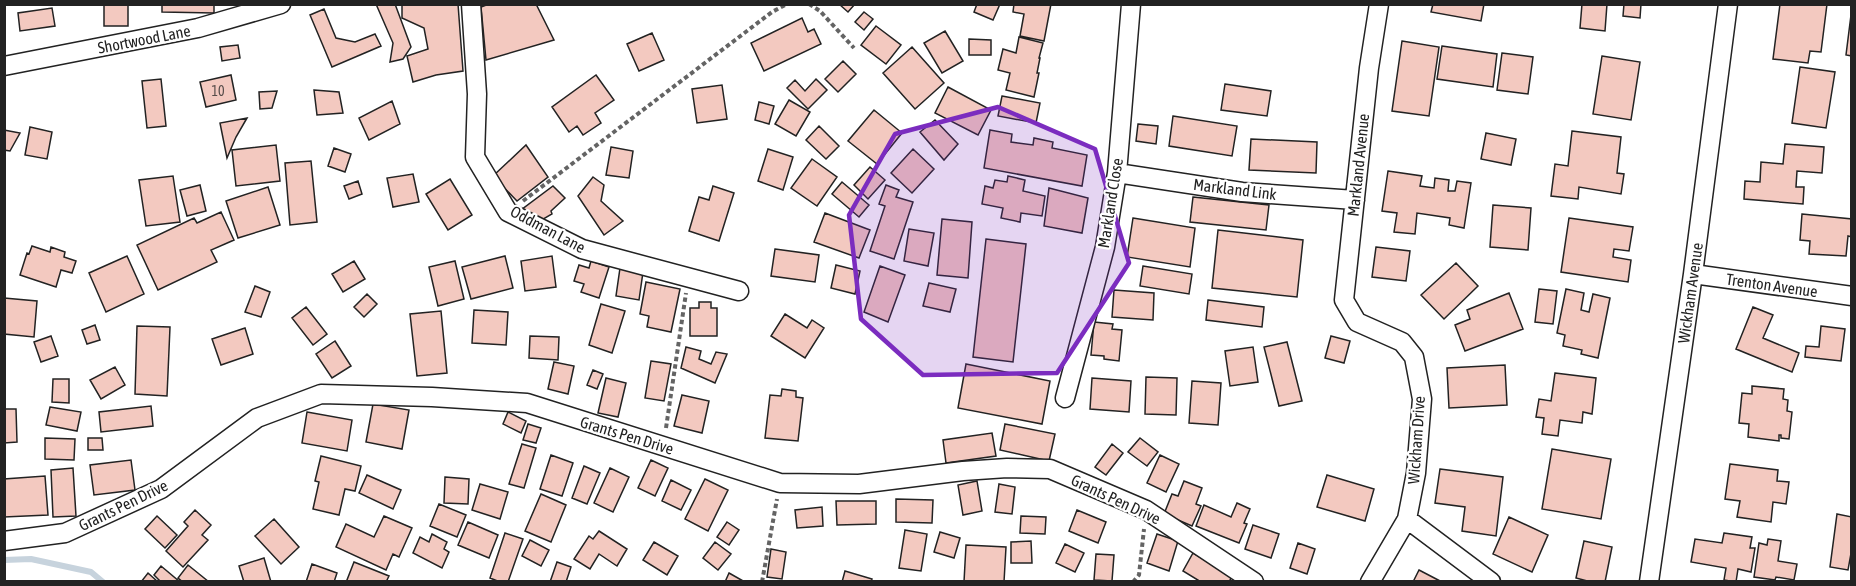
<svg xmlns="http://www.w3.org/2000/svg" width="1856" height="586" viewBox="0 0 1856 586" font-family="'Asap Condensed',sans-serif">
  <style>
    .lines { fill: none; stroke-linecap: round; stroke-linejoin: round }
    .stream { stroke: #c7d3dd; stroke-width: 6 }
    .building { fill: #f3c9c0; stroke: #222; stroke-width: 1.5 }
    .street-casing { stroke: #222; stroke-width: 21 }
    .path { stroke: #646464; stroke-width: 4; stroke-dasharray: 4.5 3; stroke-linecap: butt }
    .street { stroke: #fff; stroke-width: 18 }
    .marked { fill: #7b2cbf; fill-opacity: 0.2; stroke: #7b2cbf; stroke-width: 4.5; stroke-linejoin: round }
    .labels { text-anchor: middle; stroke-width: 4.5; stroke-linejoin: round; paint-order: stroke }
    .number-label { font-size: 14px; fill: #564c4a }
    .street-label { font-size: 16px; fill: #222; stroke: #fff }
  </style>
  <rect width="100%" height="100%" fill="#fff"/>
  <g class="lines">
    <path class="stream" d="M 4,560 L 31,559 L 91,572 L 103,582"/>
  </g>
  <path class="building" d="M 104,4 L 128,4 L 128,26 L 104,26 Z
    M 162,4 L 214,4 L 214,13 L 162,12 Z
    M 376,4 L 395,4 L 411,47 L 403,59 L 390,62 L 393,43 Z
    M 402,4 L 458,4 L 463,71 L 436,75 L 413,82 L 407,56 L 428,49 L 424,28 L 402,18 Z
    M 489,4 L 536,4 L 554,40 L 486,60 L 481,7 Z
    M 839,4 L 855,4 L 848,12 Z
    M 977,4 L 1000,4 L 993,20 L 974,12 Z
    M 1014,4 L 1051,4 L 1044,41 L 1020,36 L 1024,14 L 1013,12 Z
    M 1433,4 L 1484,4 L 1481,21 L 1431,12 Z
    M 1582,4 L 1607,4 L 1605,31 L 1580,28 Z
    M 1624,4 L 1641,4 L 1640,18 L 1623,16 Z
    M 1780,4 L 1827,4 L 1821,52 L 1810,51 L 1808,63 L 1773,59 Z
    M 52,8 L 55,26 L 20,31 L 18,13 Z
    M 324,9 L 336,38 L 355,42 L 375,34 L 381,46 L 332,67 L 310,15 Z
    M 864,12 L 873,19 L 864,30 L 855,22 Z
    M 1851,15 L 1852,15 L 1852,56 L 1846,55 Z
    M 802,18 L 808,32 L 814,29 L 821,44 L 764,71 L 751,43 Z
    M 876,26 L 901,45 L 886,64 L 861,45 Z
    M 945,31 L 963,61 L 942,73 L 924,43 Z
    M 652,33 L 664,60 L 639,71 L 627,44 Z
    M 1019,37 L 1043,43 L 1039,58 L 1040,58 L 1037,73 L 1039,73 L 1034,97 L 1006,90 L 1010,73 L 998,70 L 1003,49 L 1016,53 Z
    M 969,39 L 991,40 L 991,55 L 969,55 Z
    M 1402,41 L 1439,47 L 1429,116 L 1392,111 Z
    M 238,45 L 240,58 L 222,61 L 220,47 Z
    M 1442,46 L 1497,54 L 1493,87 L 1437,79 Z
    M 912,47 L 944,83 L 915,109 L 883,73 Z
    M 1502,53 L 1533,57 L 1528,94 L 1497,90 Z
    M 1602,56 L 1640,62 L 1631,120 L 1593,114 Z
    M 843,61 L 856,74 L 838,92 L 825,79 Z
    M 1800,67 L 1835,72 L 1826,128 L 1792,123 Z
    M 231,75 L 236,100 L 206,107 L 200,82 Z
    M 596,75 L 614,100 L 595,113 L 601,123 L 583,135 L 577,126 L 569,132 L 552,107 Z
    M 161,79 L 166,126 L 147,128 L 142,81 Z
    M 816,79 L 827,90 L 808,109 L 787,88 L 795,80 L 805,91 Z
    M 1225,84 L 1271,91 L 1267,116 L 1221,110 Z
    M 722,85 L 727,119 L 697,123 L 692,89 Z
    M 948,87 L 991,110 L 978,135 L 935,113 Z
    M 314,90 L 339,92 L 343,113 L 317,115 Z
    M 277,91 L 272,108 L 260,109 L 259,92 Z
    M 1002,96 L 1040,103 L 1036,123 L 998,116 Z
    M 789,100 L 810,112 L 796,136 L 775,124 Z
    M 392,101 L 400,124 L 369,140 L 359,118 Z
    M 759,102 L 774,106 L 769,124 L 755,120 Z
    M 874,110 L 902,133 L 877,164 L 848,141 Z
    M 1173,116 L 1237,126 L 1232,156 L 1169,146 Z
    M 247,118 L 236,137 L 227,158 L 220,123 Z
    M 935,120 L 958,144 L 944,160 L 920,132 Z
    M 1138,124 L 1158,126 L 1156,144 L 1136,141 Z
    M 819,126 L 839,146 L 826,159 L 806,140 Z
    M 30,127 L 52,132 L 47,159 L 25,155 Z
    M 4,130 L 20,133 L 10,151 L 4,150 Z
    M 990,130 L 1012,134 L 1011,142 L 1033,145 L 1034,138 L 1053,142 L 1052,148 L 1087,155 L 1082,186 L 984,168 Z
    M 1572,131 L 1621,137 L 1617,173 L 1624,174 L 1621,194 L 1579,187 L 1578,199 L 1551,196 L 1555,164 L 1568,166 Z
    M 1486,133 L 1516,139 L 1511,165 L 1481,159 Z
    M 1251,139 L 1317,142 L 1316,173 L 1249,170 Z
    M 1785,144 L 1824,147 L 1822,173 L 1797,171 L 1796,187 L 1804,187 L 1803,204 L 1744,199 L 1745,181 L 1760,182 L 1761,162 L 1783,164 Z
    M 276,145 L 280,181 L 236,186 L 232,150 Z
    M 526,145 L 548,177 L 517,201 L 493,176 Z
    M 611,147 L 633,151 L 629,178 L 606,175 Z
    M 334,148 L 351,154 L 345,172 L 328,166 Z
    M 768,149 L 793,157 L 783,190 L 758,181 Z
    M 913,149 L 934,169 L 912,193 L 891,173 Z
    M 812,159 L 837,177 L 817,206 L 791,188 Z
    M 311,161 L 317,222 L 290,225 L 285,163 Z
    M 870,167 L 885,180 L 868,199 L 854,185 Z
    M 1388,171 L 1422,176 L 1420,186 L 1434,188 L 1435,178 L 1449,180 L 1448,191 L 1455,191 L 1457,181 L 1471,183 L 1464,228 L 1449,225 L 1450,218 L 1417,213 L 1415,234 L 1394,232 L 1397,213 L 1382,211 Z
    M 413,174 L 419,202 L 393,207 L 387,178 Z
    M 173,176 L 180,222 L 146,226 L 139,180 Z
    M 1008,176 L 1025,180 L 1023,191 L 1045,196 L 1042,216 L 1021,213 L 1020,222 L 1001,218 L 1003,208 L 982,204 L 985,186 L 993,188 L 995,180 L 1007,182 Z
    M 593,177 L 604,185 L 601,201 L 623,221 L 604,235 L 578,196 Z
    M 450,179 L 472,215 L 448,230 L 426,194 Z
    M 358,181 L 362,194 L 349,199 L 344,186 Z
    M 842,182 L 869,205 L 859,217 L 832,194 Z
    M 200,185 L 206,211 L 187,216 L 180,190 Z
    M 886,185 L 899,190 L 896,197 L 913,202 L 894,259 L 870,251 L 885,206 L 879,204 Z
    M 553,186 L 565,198 L 551,211 L 552,214 L 540,221 L 521,210 Z
    M 713,186 L 734,193 L 719,241 L 689,231 L 699,197 L 709,200 Z
    M 268,187 L 280,225 L 238,238 L 226,201 Z
    M 1049,188 L 1088,198 L 1082,233 L 1044,226 Z
    M 1193,197 L 1269,205 L 1266,230 L 1190,222 Z
    M 1493,205 L 1531,208 L 1528,250 L 1490,247 Z
    M 221,212 L 234,240 L 211,250 L 217,262 L 158,290 L 137,245 L 194,218 L 197,223 Z
    M 825,213 L 870,230 L 859,258 L 814,242 Z
    M 1802,214 L 1852,219 L 1852,237 L 1848,236 L 1846,256 L 1809,254 L 1810,241 L 1800,240 Z
    M 1133,218 L 1195,228 L 1190,267 L 1127,257 Z
    M 1569,218 L 1633,227 L 1629,251 L 1614,249 L 1613,257 L 1631,260 L 1628,282 L 1561,272 Z
    M 942,219 L 972,222 L 968,278 L 937,275 Z
    M 909,229 L 934,233 L 928,266 L 904,261 Z
    M 1218,230 L 1303,240 L 1297,297 L 1212,288 Z
    M 986,239 L 1026,244 L 1013,362 L 973,357 Z
    M 32,246 L 50,252 L 51,247 L 65,252 L 64,257 L 76,261 L 72,273 L 61,270 L 56,287 L 20,275 L 27,253 L 29,254 Z
    M 1376,247 L 1410,251 L 1406,281 L 1372,277 Z
    M 775,249 L 819,255 L 815,282 L 771,276 Z
    M 127,256 L 144,294 L 106,312 L 89,273 Z
    M 505,256 L 513,288 L 471,299 L 462,267 Z
    M 552,256 L 556,287 L 525,291 L 521,261 Z
    M 354,261 L 365,279 L 343,292 L 332,274 Z
    M 455,261 L 464,299 L 438,306 L 429,267 Z
    M 591,261 L 609,267 L 599,298 L 581,292 L 584,284 L 574,281 L 579,265 L 589,268 Z
    M 1456,263 L 1478,286 L 1444,319 L 1421,295 Z
    M 836,265 L 860,271 L 855,294 L 831,288 Z
    M 880,266 L 905,275 L 888,322 L 864,312 Z
    M 1143,266 L 1192,274 L 1189,294 L 1140,286 Z
    M 620,268 L 643,272 L 639,300 L 616,296 Z
    M 646,282 L 680,289 L 671,332 L 647,327 L 649,316 L 640,314 Z
    M 929,283 L 956,289 L 950,312 L 923,306 Z
    M 255,286 L 270,292 L 261,317 L 245,312 Z
    M 1539,289 L 1557,291 L 1553,324 L 1535,322 Z
    M 1566,289 L 1584,293 L 1581,310 L 1589,312 L 1593,294 L 1610,298 L 1598,358 L 1581,354 L 1582,350 L 1563,346 L 1565,335 L 1557,333 Z
    M 1114,290 L 1154,293 L 1153,320 L 1112,317 Z
    M 1509,293 L 1523,329 L 1465,351 L 1455,325 L 1470,319 L 1467,310 Z
    M 367,294 L 377,304 L 364,317 L 354,307 Z
    M 4,298 L 37,301 L 34,337 L 4,334 Z
    M 1208,300 L 1264,307 L 1262,327 L 1206,320 Z
    M 699,302 L 711,302 L 711,308 L 717,308 L 717,336 L 690,336 L 690,308 L 699,308 Z
    M 601,304 L 625,311 L 612,353 L 589,345 Z
    M 306,307 L 327,334 L 313,345 L 292,318 Z
    M 1753,307 L 1773,315 L 1763,338 L 1799,353 L 1792,372 L 1736,349 Z
    M 474,310 L 508,312 L 506,345 L 472,343 Z
    M 441,311 L 447,373 L 417,376 L 410,314 Z
    M 785,314 L 807,328 L 812,320 L 824,328 L 805,358 L 771,336 Z
    M 1094,322 L 1113,324 L 1112,329 L 1122,330 L 1119,361 L 1104,359 L 1104,356 L 1091,355 Z
    M 95,325 L 100,340 L 87,344 L 82,330 Z
    M 137,326 L 170,327 L 167,396 L 135,394 Z
    M 1821,326 L 1845,329 L 1841,361 L 1805,357 L 1806,346 L 1819,347 Z
    M 245,328 L 253,354 L 221,365 L 212,339 Z
    M 51,336 L 58,356 L 41,362 L 34,342 Z
    M 530,336 L 559,337 L 558,360 L 529,358 Z
    M 1331,336 L 1350,341 L 1344,363 L 1325,358 Z
    M 335,341 L 351,366 L 332,378 L 316,354 Z
    M 1287,342 L 1302,401 L 1279,406 L 1264,347 Z
    M 686,347 L 701,351 L 699,359 L 711,364 L 716,352 L 727,354 L 715,383 L 681,368 Z
    M 1253,347 L 1258,382 L 1230,386 L 1225,351 Z
    M 651,361 L 671,364 L 664,401 L 645,398 Z
    M 554,362 L 574,366 L 568,394 L 548,389 Z
    M 966,364 L 1050,381 L 1042,424 L 958,408 Z
    M 1505,365 L 1507,405 L 1449,408 L 1447,368 Z
    M 115,367 L 125,385 L 101,399 L 90,380 Z
    M 593,370 L 603,374 L 597,389 L 587,385 Z
    M 1555,373 L 1596,378 L 1592,414 L 1583,412 L 1582,423 L 1560,420 L 1558,436 L 1542,434 L 1544,418 L 1536,417 L 1539,399 L 1551,401 Z
    M 1146,377 L 1177,378 L 1176,415 L 1145,414 Z
    M 606,378 L 626,383 L 618,417 L 598,413 Z
    M 1092,378 L 1131,381 L 1129,412 L 1090,409 Z
    M 53,379 L 69,379 L 69,403 L 52,402 Z
    M 1192,381 L 1221,383 L 1218,425 L 1189,423 Z
    M 1752,386 L 1784,389 L 1783,399 L 1788,400 L 1787,411 L 1792,412 L 1789,439 L 1781,438 L 1781,435 L 1779,435 L 1779,441 L 1748,437 L 1749,424 L 1739,423 L 1742,393 L 1752,394 Z
    M 782,389 L 796,391 L 796,397 L 803,398 L 798,441 L 765,438 L 770,395 L 781,396 Z
    M 682,395 L 709,401 L 702,433 L 674,426 Z
    M 373,404 L 409,410 L 402,449 L 366,442 Z
    M 151,406 L 153,426 L 101,432 L 99,412 Z
    M 50,407 L 81,412 L 77,431 L 46,425 Z
    M 4,409 L 16,409 L 17,442 L 4,443 Z
    M 307,412 L 352,420 L 347,451 L 302,443 Z
    M 508,412 L 526,421 L 521,433 L 503,424 Z
    M 528,424 L 541,428 L 536,443 L 523,440 Z
    M 1005,424 L 1055,434 L 1049,461 L 1000,450 Z
    M 992,433 L 996,456 L 946,463 L 943,440 Z
    M 45,438 L 75,439 L 74,460 L 45,459 Z
    M 88,438 L 102,438 L 103,450 L 88,450 Z
    M 1140,438 L 1158,452 L 1147,466 L 1128,452 Z
    M 522,444 L 536,448 L 524,488 L 509,484 Z
    M 1112,444 L 1123,453 L 1106,475 L 1095,467 Z
    M 1552,449 L 1611,459 L 1601,519 L 1542,509 Z
    M 551,455 L 573,463 L 562,496 L 540,489 Z
    M 1160,455 L 1179,464 L 1166,492 L 1147,483 Z
    M 321,456 L 361,466 L 355,491 L 345,489 L 339,515 L 313,509 L 319,482 L 315,481 Z
    M 131,460 L 135,490 L 94,495 L 90,465 Z
    M 651,460 L 668,468 L 655,496 L 638,488 Z
    M 1730,464 L 1778,470 L 1777,481 L 1789,482 L 1786,504 L 1773,502 L 1771,522 L 1737,517 L 1740,501 L 1725,499 Z
    M 584,466 L 600,473 L 587,504 L 572,498 Z
    M 73,468 L 76,516 L 53,517 L 51,470 Z
    M 610,468 L 629,477 L 613,512 L 594,503 Z
    M 1440,469 L 1503,477 L 1496,536 L 1462,531 L 1465,507 L 1435,503 Z
    M 367,475 L 401,490 L 393,509 L 359,493 Z
    M 1327,475 L 1374,489 L 1365,521 L 1317,507 Z
    M 45,476 L 48,515 L 4,517 L 4,479 Z
    M 445,477 L 469,479 L 468,504 L 444,503 Z
    M 705,479 L 728,490 L 708,531 L 685,519 Z
    M 671,480 L 691,490 L 681,510 L 662,501 Z
    M 977,481 L 982,511 L 963,515 L 958,485 Z
    M 1184,481 L 1202,488 L 1196,504 L 1201,506 L 1192,526 L 1164,514 L 1172,494 L 1178,496 Z
    M 480,484 L 508,492 L 500,519 L 472,510 Z
    M 999,484 L 1015,487 L 1012,514 L 995,512 Z
    M 541,494 L 566,505 L 551,542 L 525,531 Z
    M 896,499 L 933,500 L 932,523 L 896,522 Z
    M 836,501 L 876,501 L 876,524 L 837,525 Z
    M 1237,503 L 1250,509 L 1244,523 L 1247,524 L 1239,543 L 1196,526 L 1204,505 L 1231,517 Z
    M 439,504 L 466,515 L 457,537 L 430,526 Z
    M 822,507 L 823,526 L 797,528 L 795,510 Z
    M 195,510 L 211,525 L 202,535 L 208,540 L 183,567 L 166,551 L 188,526 L 184,522 Z
    M 1077,510 L 1106,522 L 1098,543 L 1069,531 Z
    M 1837,514 L 1852,517 L 1852,548 L 1848,570 L 1830,567 Z
    M 157,516 L 177,535 L 165,548 L 145,529 Z
    M 384,516 L 412,528 L 399,557 L 393,554 L 386,570 L 336,547 L 346,524 L 374,537 Z
    M 1021,516 L 1046,517 L 1045,534 L 1020,533 Z
    M 1509,517 L 1548,535 L 1532,572 L 1493,554 Z
    M 274,519 L 299,547 L 281,564 L 255,536 Z
    M 468,522 L 498,535 L 489,558 L 458,545 Z
    M 727,522 L 739,530 L 729,545 L 717,537 Z
    M 1253,525 L 1279,534 L 1271,558 L 1245,549 Z
    M 905,530 L 927,534 L 921,571 L 899,568 Z
    M 599,531 L 627,549 L 617,566 L 599,554 L 590,569 L 574,559 L 589,536 L 593,539 Z
    M 940,532 L 960,538 L 954,558 L 934,552 Z
    M 505,533 L 523,539 L 508,582 L 500,582 L 490,578 Z
    M 1724,533 L 1752,537 L 1750,548 L 1755,548 L 1751,572 L 1738,569 L 1736,582 L 1724,580 L 1726,568 L 1691,562 L 1695,539 L 1722,543 Z
    M 432,534 L 447,542 L 444,549 L 449,552 L 442,568 L 413,553 L 420,537 L 429,542 Z
    M 1157,534 L 1178,541 L 1169,571 L 1147,563 Z
    M 1768,539 L 1781,541 L 1778,561 L 1797,564 L 1794,580 L 1776,577 L 1775,580 L 1754,577 L 1759,543 L 1767,545 Z
    M 530,540 L 549,550 L 541,566 L 522,556 Z
    M 1031,541 L 1032,563 L 1011,563 L 1011,542 Z
    M 1584,541 L 1612,547 L 1605,582 L 1591,582 L 1576,578 Z
    M 654,542 L 678,556 L 667,575 L 643,560 Z
    M 715,542 L 731,554 L 718,570 L 703,558 Z
    M 1298,543 L 1315,549 L 1307,574 L 1290,568 Z
    M 1065,544 L 1084,553 L 1075,572 L 1056,563 Z
    M 966,545 L 1006,547 L 1004,582 L 964,582 Z
    M 771,549 L 786,552 L 782,579 L 767,577 Z
    M 1193,553 L 1232,576 L 1229,582 L 1201,582 L 1183,571 Z
    M 1096,554 L 1114,555 L 1112,581 L 1094,580 Z
    M 264,558 L 271,582 L 244,582 L 239,566 Z
    M 354,562 L 389,576 L 386,582 L 351,582 L 347,580 Z
    M 557,562 L 571,567 L 566,582 L 550,582 Z
    M 312,564 L 337,573 L 334,582 L 306,582 Z
    M 188,565 L 209,582 L 183,582 L 178,578 Z
    M 161,566 L 180,582 L 161,582 L 154,575 Z
    M 1419,570 L 1442,582 L 1413,582 Z
    M 845,571 L 872,579 L 871,582 L 842,582 Z
    M 148,573 L 158,582 L 141,582 Z
    M 729,573 L 745,582 L 725,582 Z"/>
  <g class="lines">
    <g class="street-casing">
      <path id="street" d="M 471,4 L 477,94 L 475,157 L 508,212 L 582,249 L 739,291
        M 4,66 L 198,28 L 281,4
        M 1117,173 L 1242,192 L 1355,200
        M 1693,274 L 1852,296
        M 1065,398 L 1105,247 L 1117,173 L 1131,4
        M 1407,519 L 1491,582
        M 4,541 L 65,533 L 161,489 L 257,418 L 321,394 L 432,397 L 527,403 L 780,483 L 859,484 L 963,471 L 1007,468 L 1050,469 L 1146,510 L 1254,582
        M 1370,582 L 1407,519 L 1416,473 L 1422,399 L 1414,357 L 1402,342 L 1357,322 L 1344,300 L 1369,68 L 1379,4
        M 1649,582 L 1693,274 L 1728,4"/>
    </g>
    <path class="path" d="M 809,4 L 820,11 L 854,48
      M 523,201 L 772,12 L 787,4
      M 666,428 L 686,293
      M 762,582 L 777,499
      M 1133,582 L 1139,575 L 1144,529"/>
    <use href="#street" class="street"/>
  </g>
  <path class="marked" d="M 998,107 L 1095,149 L 1129,263 L 1057,373 L 923,375 L 861,319 L 849,215 L 895,134 Z"/>
  <g class="labels">
    <g class="number-label">
      <text x="218" y="96">10</text>
    </g>
    <g class="street-label">
      <text transform="translate(144 39) rotate(-11)" y="6">Shortwood Lane</text>
      <text transform="translate(1358 165) rotate(-84)" y="6">Markland Avenue</text>
      <text transform="translate(1235 189) rotate(7)" y="6">Markland Link</text>
      <text transform="translate(1110 203) rotate(-81)" y="6">Markland Close</text>
      <text transform="translate(548 229) rotate(28)" y="6">Oddman Lane</text>
      <text transform="translate(1772 285) rotate(8)" y="6">Trenton Avenue</text>
      <text transform="translate(1690 293) rotate(-82)" y="6">Wickham Avenue</text>
      <text transform="translate(627 435) rotate(17)" y="6">Grants Pen Drive</text>
      <text transform="translate(1416 440) rotate(-86)" y="6">Wickham Drive</text>
      <text transform="translate(1116 499) rotate(25)" y="6">Grants Pen Drive</text>
      <text transform="translate(123 505) rotate(-26)" y="6">Grants Pen Drive</text>
    </g>
  </g>
  <rect width="1856" height="586" fill="none" stroke="#222222" stroke-width="12"/>
</svg>
